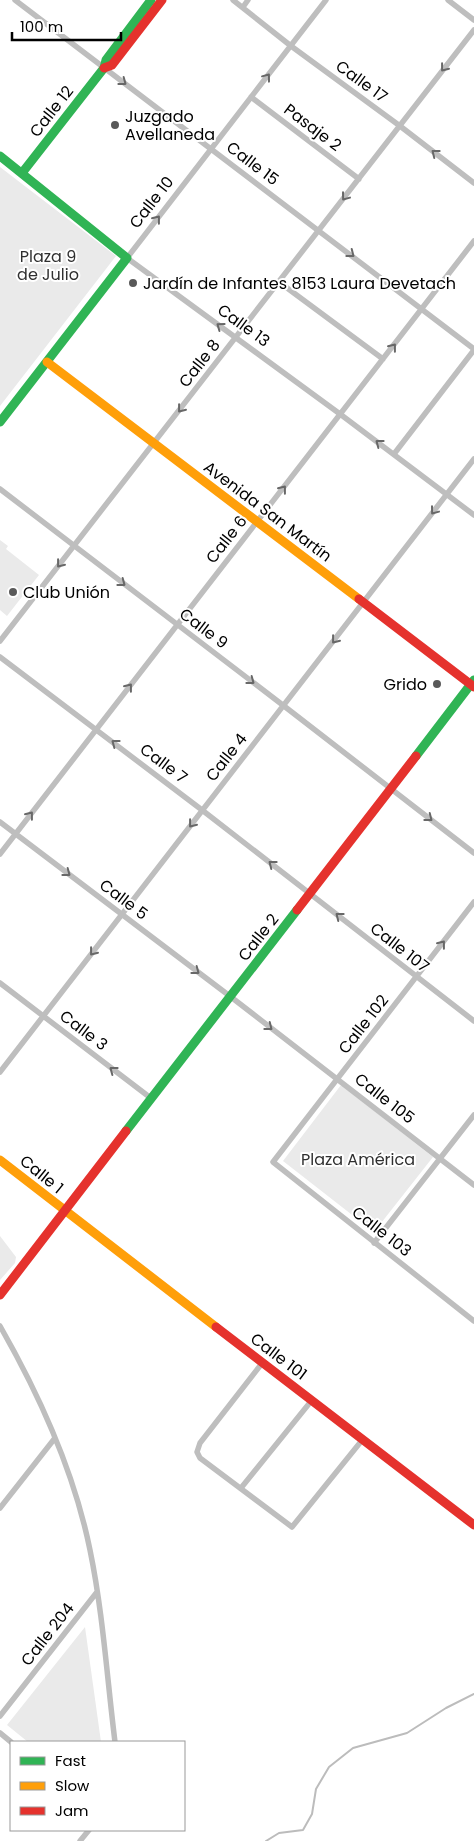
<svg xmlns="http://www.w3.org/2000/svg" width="474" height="1841" viewBox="0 0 474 1841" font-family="Poppins,sans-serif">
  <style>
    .green { fill: #eaeaea }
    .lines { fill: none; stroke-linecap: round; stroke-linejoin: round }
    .stream { stroke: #bcbcbc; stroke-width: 2 }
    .street { stroke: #bebebe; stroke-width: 5.5 }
    .fast { stroke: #30b455; stroke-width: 9 }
    .slow { stroke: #ff9f0a; stroke-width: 9 }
    .jam { stroke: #e5322d; stroke-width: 9 }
    .oneway { stroke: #686868 }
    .poi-dot { fill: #595959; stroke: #fff; stroke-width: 2 }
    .labels { text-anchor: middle; stroke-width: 4; stroke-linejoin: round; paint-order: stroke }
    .street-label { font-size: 16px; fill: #000; stroke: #fff }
    .poi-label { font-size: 16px; fill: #000; stroke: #fff; text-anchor: start }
    .park-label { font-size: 16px; fill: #303030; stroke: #fff }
  </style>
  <rect width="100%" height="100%" fill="#fff"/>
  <path class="green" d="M 0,167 L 116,256 L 0,406 Z
    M 0,540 L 8,546 L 6,549 L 39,575 L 7,616 L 0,610 Z
    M 341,1085 L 433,1157 L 374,1232 L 283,1161 Z
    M 0,1236 L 16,1257 L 15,1263 L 0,1280 Z
    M 85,1627 L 101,1742 L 28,1742 L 7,1725 Z"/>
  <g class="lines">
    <path class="stream" d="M 266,1841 L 279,1833 L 303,1830 L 312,1814 L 316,1789 L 329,1767 L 353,1748 L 407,1733 L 446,1708 L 474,1694"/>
    <path class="street" d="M 15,0 L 474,349
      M 233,0 L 291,46 L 400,126 L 474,183
      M 326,0 L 127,258 L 340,414 L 474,515
      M 448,0 L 474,20
      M 243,7 L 248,0
      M 251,97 L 359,179
      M 279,282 L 383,359
      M 394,454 L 474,350
      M 0,489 L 284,706 L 474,853
      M 0,641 L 474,30
      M 0,657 L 202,810 L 474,1021
      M 0,822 L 231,997 L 474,1185
      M 0,854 L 474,241
      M 474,902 L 273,1162 L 474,1321
      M 0,983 L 152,1099
      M 0,1072 L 474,459
      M 374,1243 L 474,1115
      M 0,1326 C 40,1396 74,1471 90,1550 C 103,1613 107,1678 115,1742
      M 263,1362 L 200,1443 L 197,1452 L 200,1458 L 292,1527 L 363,1439
      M 241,1488 L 312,1400
      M 0,1508 L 55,1438
      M 0,1716 L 97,1592
      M 0,1733 L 11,1742
      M 80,1841 L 89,1830"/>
    <path class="fast" d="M 0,156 L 127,258 L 0,422
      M 22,173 L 104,68 L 106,60 L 151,0
      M 416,756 L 474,680
      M 126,1131 L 297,910"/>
    <path class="slow" d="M 47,362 L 359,599
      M 0,1160 L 216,1327"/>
    <path class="jam" d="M 104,68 L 112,65 L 162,0
      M 359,599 L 474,687
      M 297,910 L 416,756
      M 0,1295 L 126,1131
      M 216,1327 L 474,1525"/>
  </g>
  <defs><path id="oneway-chevron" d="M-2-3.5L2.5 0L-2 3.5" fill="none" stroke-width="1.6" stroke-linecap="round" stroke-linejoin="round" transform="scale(1.25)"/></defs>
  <g class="oneway">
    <use href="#oneway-chevron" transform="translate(444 68) rotate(128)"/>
    <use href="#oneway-chevron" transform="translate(267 77) rotate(-53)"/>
    <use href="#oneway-chevron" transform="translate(123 82) rotate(37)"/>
    <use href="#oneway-chevron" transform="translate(435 153) rotate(-142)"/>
    <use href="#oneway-chevron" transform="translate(345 197) rotate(127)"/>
    <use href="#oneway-chevron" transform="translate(157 219) rotate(-52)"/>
    <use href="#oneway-chevron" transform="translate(351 254) rotate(38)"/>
    <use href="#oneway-chevron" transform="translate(220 326) rotate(-144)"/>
    <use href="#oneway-chevron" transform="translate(393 347) rotate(-52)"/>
    <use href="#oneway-chevron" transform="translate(181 409) rotate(128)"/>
    <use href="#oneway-chevron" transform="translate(379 443) rotate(-143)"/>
    <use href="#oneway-chevron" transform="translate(283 489) rotate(-52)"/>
    <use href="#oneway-chevron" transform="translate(434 511) rotate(127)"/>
    <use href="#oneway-chevron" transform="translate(60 564) rotate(128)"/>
    <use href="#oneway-chevron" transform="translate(122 583) rotate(37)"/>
    <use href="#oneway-chevron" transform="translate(335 640) rotate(128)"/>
    <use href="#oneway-chevron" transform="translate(251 681) rotate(37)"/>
    <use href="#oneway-chevron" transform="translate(129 687) rotate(-52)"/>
    <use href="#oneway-chevron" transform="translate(115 743) rotate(-143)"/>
    <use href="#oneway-chevron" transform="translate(30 815) rotate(-52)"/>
    <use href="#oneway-chevron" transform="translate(429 818) rotate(38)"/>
    <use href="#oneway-chevron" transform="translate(192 824) rotate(128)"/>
    <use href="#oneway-chevron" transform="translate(272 864) rotate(-142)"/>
    <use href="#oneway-chevron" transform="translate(67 873) rotate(37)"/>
    <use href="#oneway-chevron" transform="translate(339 916) rotate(-142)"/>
    <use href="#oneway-chevron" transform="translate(442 944) rotate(-52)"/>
    <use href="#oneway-chevron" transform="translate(93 952) rotate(128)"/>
    <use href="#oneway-chevron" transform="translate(196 971) rotate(37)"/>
    <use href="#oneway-chevron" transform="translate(269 1027) rotate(38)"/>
    <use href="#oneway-chevron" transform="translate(113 1070) rotate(-143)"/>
  </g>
  <g class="poi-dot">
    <circle cx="115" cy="125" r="5"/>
    <circle cx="133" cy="283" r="5"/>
    <circle cx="13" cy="592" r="5"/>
    <circle cx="437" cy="684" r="5"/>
  </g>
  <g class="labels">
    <g class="street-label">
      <text transform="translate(362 81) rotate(36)" y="6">Calle 17</text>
      <text transform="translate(51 111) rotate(-52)" y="6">Calle 12</text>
      <text transform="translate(313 127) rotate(37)" y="6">Pasaje 2</text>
      <text transform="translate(253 163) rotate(37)" y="6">Calle 15</text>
      <text transform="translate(151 202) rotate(-52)" y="6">Calle 10</text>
      <text transform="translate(244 325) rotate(36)" y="6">Calle 13</text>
      <text transform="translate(199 363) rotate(-52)" y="6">Calle 8</text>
      <text transform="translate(268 511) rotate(37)" y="6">Avenida San Martín</text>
      <text transform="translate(226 539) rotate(-52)" y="6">Calle 6</text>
      <text transform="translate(204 628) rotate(37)" y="6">Calle 9</text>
      <text transform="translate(226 757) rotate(-52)" y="6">Calle 4</text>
      <text transform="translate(164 763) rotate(37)" y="6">Calle 7</text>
      <text transform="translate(124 899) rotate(37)" y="6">Calle 5</text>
      <text transform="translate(258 937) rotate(-52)" y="6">Calle 2</text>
      <text transform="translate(400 947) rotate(38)" y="6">Calle 107</text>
      <text transform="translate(363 1024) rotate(-52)" y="6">Calle 102</text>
      <text transform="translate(84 1030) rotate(37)" y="6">Calle 3</text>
      <text transform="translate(385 1098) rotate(38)" y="6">Calle 105</text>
      <text transform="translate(42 1174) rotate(39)" y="6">Calle 1</text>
      <text transform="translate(382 1231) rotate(38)" y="6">Calle 103</text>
      <text transform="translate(279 1356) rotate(37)" y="6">Calle 101</text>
      <text transform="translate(47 1634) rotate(-52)" y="6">Calle 204</text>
    </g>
    <g class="poi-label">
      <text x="125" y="122">Juzgado<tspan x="125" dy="18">Avellaneda</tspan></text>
      <text x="143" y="289">Jardín de Infantes 8153 Laura Devetach</text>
      <text x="23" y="598">Club Unión</text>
      <text x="427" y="690" text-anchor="end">Grido</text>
    </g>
    <g class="park-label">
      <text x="48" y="262">Plaza 9<tspan x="48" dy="18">de Julio</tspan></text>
      <text x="358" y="1165">Plaza América</text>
    </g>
  </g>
  <rect x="10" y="1741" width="175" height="90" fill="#ffffff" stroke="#999999"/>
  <rect x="20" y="1757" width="25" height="8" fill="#30b455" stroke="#999999"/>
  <text x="55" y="1766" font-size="15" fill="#000000">Fast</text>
  <rect x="20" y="1782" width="25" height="8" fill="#ff9f0a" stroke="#999999"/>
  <text x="55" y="1791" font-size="15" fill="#000000">Slow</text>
  <rect x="20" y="1807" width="25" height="8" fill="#e5322d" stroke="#999999"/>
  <text x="55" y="1816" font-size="15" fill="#000000">Jam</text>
  <path d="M12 32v8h109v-8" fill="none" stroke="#000000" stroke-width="2.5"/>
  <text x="20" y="32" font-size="15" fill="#000000" stroke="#ffffff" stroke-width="4" paint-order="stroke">100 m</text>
</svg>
